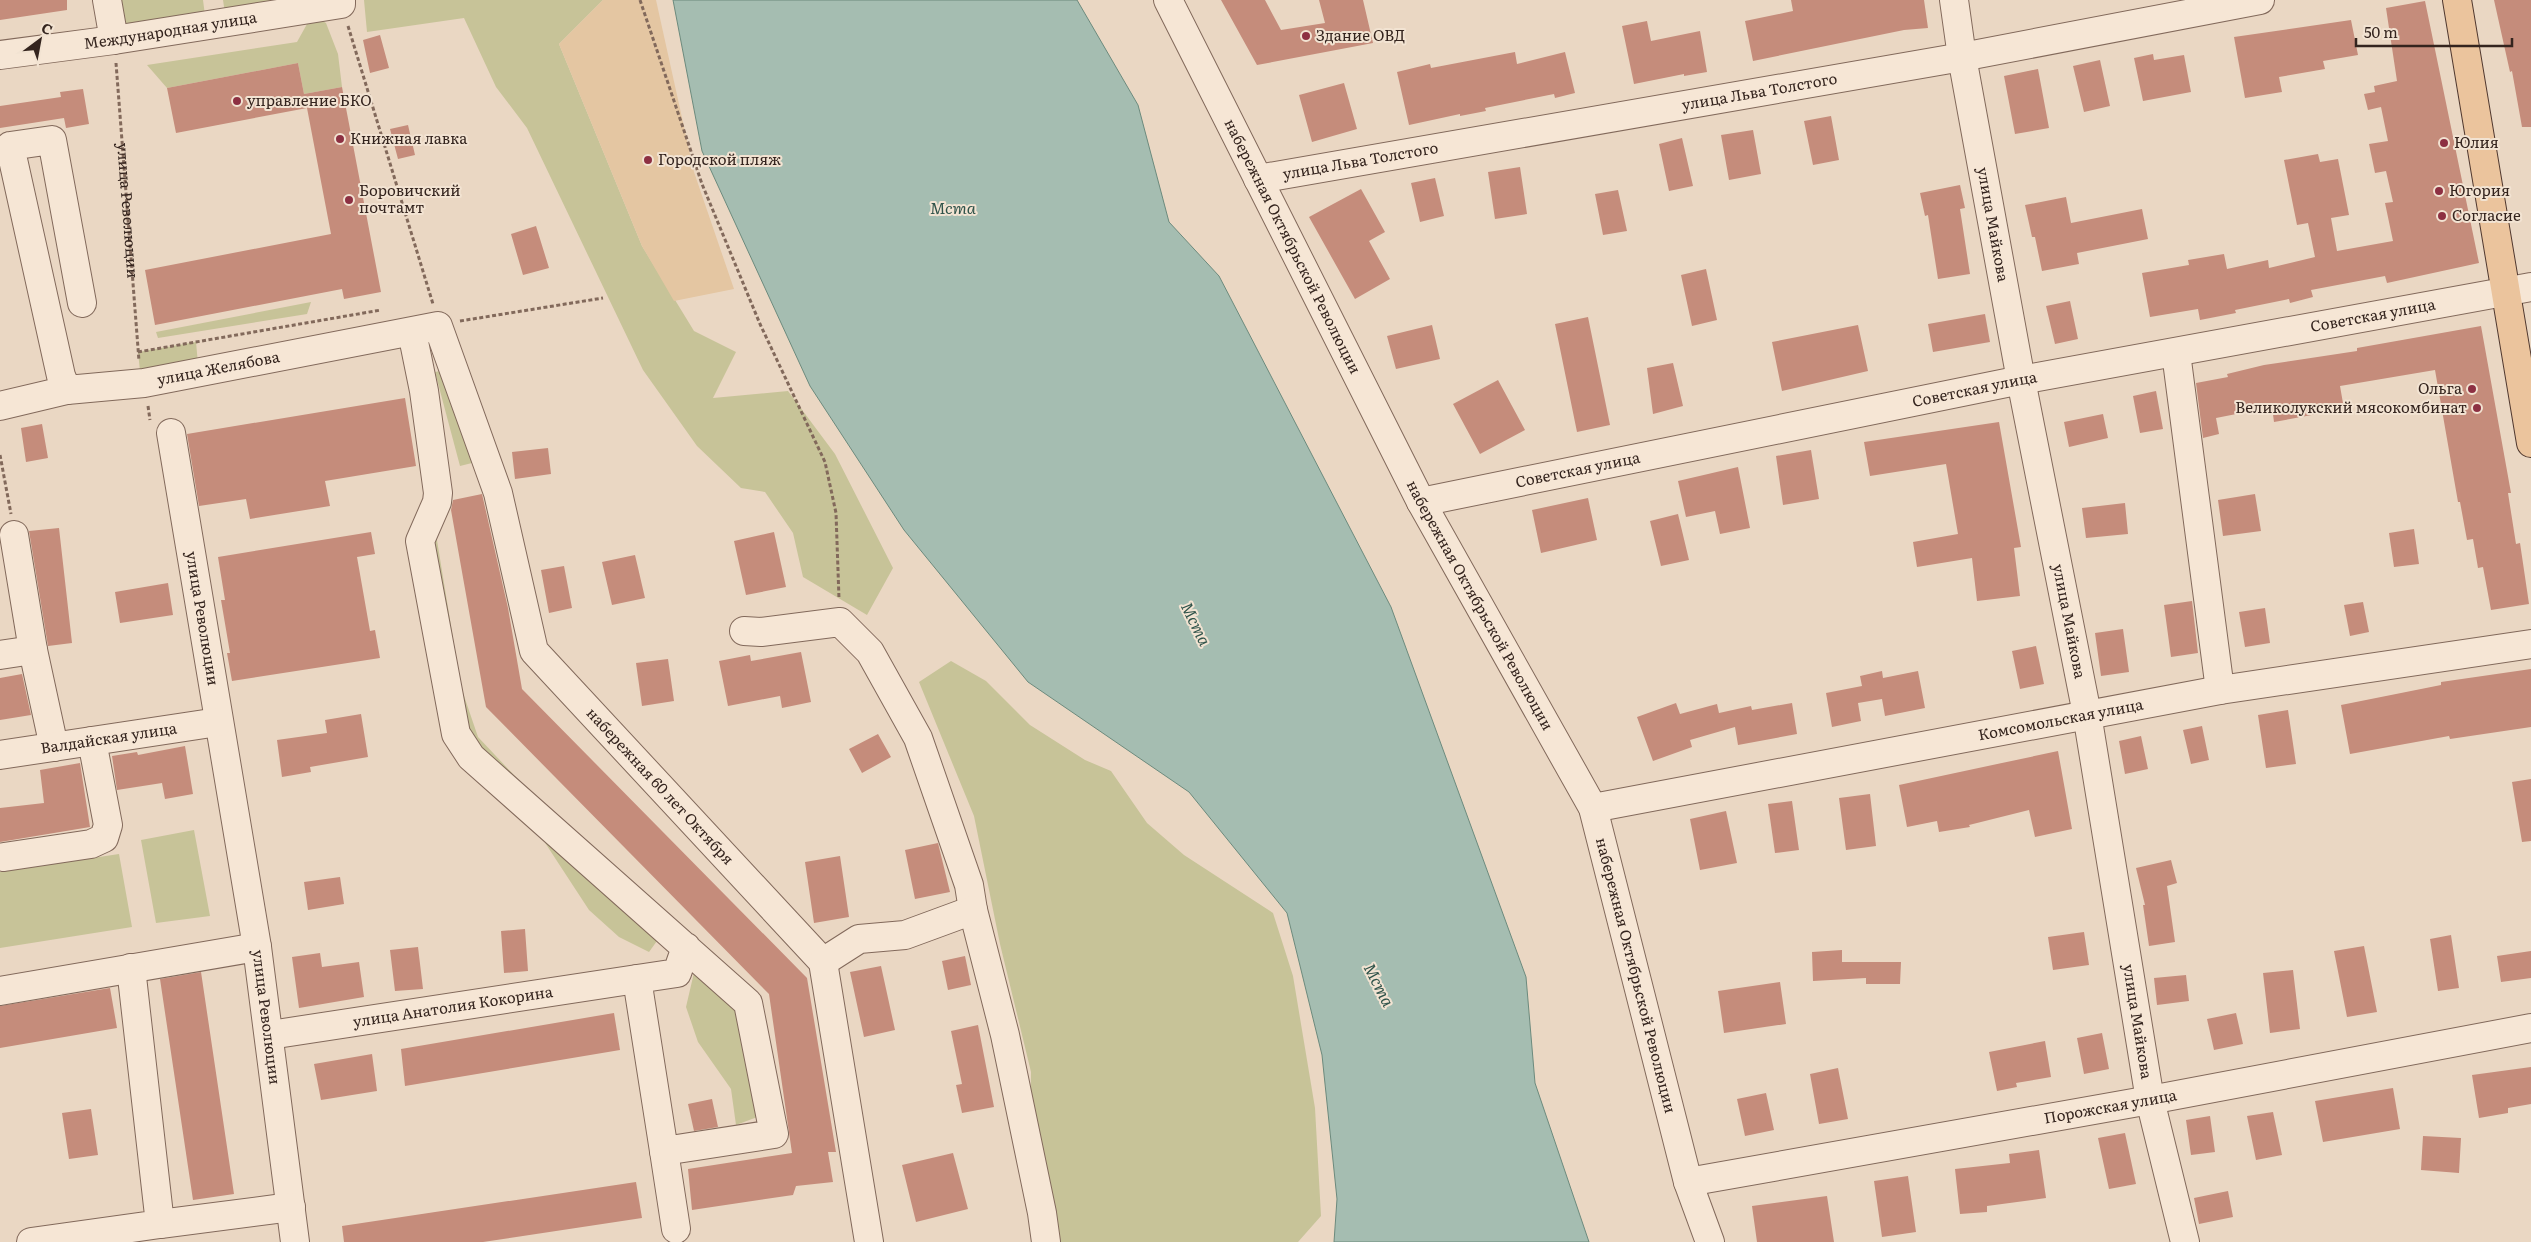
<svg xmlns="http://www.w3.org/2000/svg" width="2531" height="1242" viewBox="0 0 2531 1242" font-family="Literata,serif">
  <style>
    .green { fill: #c7c398 }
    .sand { fill: #e4c6a2 }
    .water { fill: #a5bdb1; stroke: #6c8a7d }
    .building { fill: #c58c7b }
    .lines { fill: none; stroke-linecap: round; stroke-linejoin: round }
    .minor-casing { stroke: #82695b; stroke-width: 30 }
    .major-casing { stroke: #50382f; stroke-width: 30 }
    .path { stroke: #82695b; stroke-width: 3; stroke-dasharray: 4 2.5; stroke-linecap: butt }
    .minor { stroke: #f6e6d5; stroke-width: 28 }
    .major { stroke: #ebc49d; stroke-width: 28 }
    .poi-dot { fill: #8d3042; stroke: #f2e3d2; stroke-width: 2 }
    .labels { text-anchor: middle; stroke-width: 4; stroke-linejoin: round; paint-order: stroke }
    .street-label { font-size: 15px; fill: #34241e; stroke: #f2e3d2 }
    .poi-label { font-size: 15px; fill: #34241e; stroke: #f2e3d2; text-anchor: start }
    .water-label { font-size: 16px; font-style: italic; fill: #2e5249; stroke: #f2e3d2 }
  </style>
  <rect width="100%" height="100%" fill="#ead7c3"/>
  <path class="green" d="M 113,0 L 203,0 L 206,23 L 115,37 Z
    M 223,0 L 334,0 L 226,20 Z
    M 364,0 L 603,0 L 559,44 L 642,246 L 694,331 L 736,352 L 713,398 L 788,391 L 835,454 L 893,568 L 867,615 L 803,577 L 793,533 L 765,492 L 741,488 L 697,446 L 643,370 L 527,128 L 496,87 L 464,18 L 367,32 Z
    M 317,18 L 326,23 L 338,54 L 342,87 L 304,94 L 298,63 L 167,88 L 147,65 L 297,42 L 307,24 Z
    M 311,302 L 307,314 L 158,338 L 156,332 Z
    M 196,342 L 198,364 L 140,371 L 138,352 Z
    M 446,370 L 476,462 L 460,466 L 435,372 Z
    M 423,522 L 434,522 L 461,687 L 478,737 L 595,861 L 667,927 L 649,952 L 619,937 L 589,910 L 521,806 L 483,770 L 449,694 Z
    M 951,661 L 986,681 L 1030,725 L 1085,760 L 1111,771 L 1147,823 L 1184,855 L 1273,913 L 1293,976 L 1315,1108 L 1321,1216 L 1298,1242 L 1049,1242 L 1030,1178 L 1031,1072 L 1000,944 L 974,816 L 919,682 Z
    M 194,830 L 210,916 L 156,923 L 141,840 Z
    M 119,854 L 132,927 L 0,948 L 0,872 Z
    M 696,964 L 743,1010 L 760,1116 L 736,1125 L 731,1089 L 698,1042 L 686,1007 Z"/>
  <path class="sand" d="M 603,0 L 656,0 L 694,172 L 734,289 L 674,301 L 642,246 L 559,44 Z"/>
  <path class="water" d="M 673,0 L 1077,0 L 1138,105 L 1169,222 L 1219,276 L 1391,607 L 1526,977 L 1535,1083 L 1589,1242 L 1334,1242 L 1337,1199 L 1322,1055 L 1287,913 L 1189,792 L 1028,682 L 904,530 L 810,386 L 702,151 Z"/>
  <path class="building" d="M 0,0 L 67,0 L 67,10 L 0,20 Z
    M 1221,0 L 1265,0 L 1281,30 L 1325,23 L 1319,0 L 1363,0 L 1373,43 L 1257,65 Z
    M 1791,0 L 1924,0 L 1928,28 L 1904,30 L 1753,61 L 1745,21 L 1793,11 Z
    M 2494,0 L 2531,0 L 2531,127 L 2522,127 L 2512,71 L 2510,72 Z
    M 2425,1 L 2479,263 L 2387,283 L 2385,276 L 2311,290 L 2313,297 L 2290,303 L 2289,299 L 2235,310 L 2236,313 L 2200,320 L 2198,309 L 2150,317 L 2142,273 L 2189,265 L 2188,260 L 2224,254 L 2227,269 L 2268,260 L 2269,268 L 2315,257 L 2308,223 L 2297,225 L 2284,160 L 2318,154 L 2320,162 L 2338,159 L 2349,215 L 2331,218 L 2337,251 L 2393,241 L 2385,203 L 2393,202 L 2386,171 L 2375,173 L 2369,144 L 2388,141 L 2381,107 L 2368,110 L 2364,94 L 2375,92 L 2374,86 L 2397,81 L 2386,8 Z
    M 2351,20 L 2358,55 L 2323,61 L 2325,69 L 2279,77 L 2282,92 L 2245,98 L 2234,37 Z
    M 1647,21 L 1651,41 L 1700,31 L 1707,72 L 1684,76 L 1684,74 L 1634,84 L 1622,26 Z
    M 380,35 L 389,68 L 370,73 L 363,40 Z
    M 1515,52 L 1517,64 L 1565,52 L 1575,93 L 1555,98 L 1554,94 L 1485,108 L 1486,111 L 1460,116 L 1460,114 L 1409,125 L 1397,72 L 1430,64 L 1431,68 Z
    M 2153,54 L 2154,60 L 2184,55 L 2191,92 L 2143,101 L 2134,58 Z
    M 2100,60 L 2110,106 L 2084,112 L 2073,66 Z
    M 298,63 L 304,94 L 342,87 L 381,292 L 344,299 L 342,289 L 155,325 L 145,270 L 331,234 L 307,108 L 176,133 L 167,88 Z
    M 2038,69 L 2049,128 L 2015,134 L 2004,76 Z
    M 1344,83 L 1357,129 L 1312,142 L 1299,95 Z
    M 83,89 L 89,124 L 66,128 L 64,118 L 0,128 L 0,106 L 61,97 L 60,92 Z
    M 1831,116 L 1839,160 L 1813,165 L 1804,121 Z
    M 408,125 L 415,155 L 398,159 L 390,129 Z
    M 1753,130 L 1761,174 L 1729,180 L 1721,135 Z
    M 1682,138 L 1693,186 L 1669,191 L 1659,144 Z
    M 1520,167 L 1527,214 L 1495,219 L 1488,172 Z
    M 1435,178 L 1444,216 L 1420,222 L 1411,183 Z
    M 1960,185 L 1965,208 L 1960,209 L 1970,274 L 1938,279 L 1928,215 L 1925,216 L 1920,193 Z
    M 1361,189 L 1385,232 L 1369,241 L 1390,279 L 1355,299 L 1309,217 Z
    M 1618,190 L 1627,231 L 1603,235 L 1595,194 Z
    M 2066,197 L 2071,223 L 2142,209 L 2148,239 L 2077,253 L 2079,264 L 2042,271 L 2035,237 L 2032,237 L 2025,205 Z
    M 536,226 L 549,268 L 523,275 L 511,234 Z
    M 1706,269 L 1717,320 L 1692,326 L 1681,275 Z
    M 2070,301 L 2078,339 L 2055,344 L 2046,306 Z
    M 1985,314 L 1990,342 L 1933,352 L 1928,324 Z
    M 1588,317 L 1610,425 L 1577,432 L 1555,324 Z
    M 1432,325 L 1440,359 L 1396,369 L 1387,336 Z
    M 1858,325 L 1868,371 L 1782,391 L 1772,342 Z
    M 2481,326 L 2511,493 L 2508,493 L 2516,544 L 2520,543 L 2529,604 L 2491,610 L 2483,567 L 2478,568 L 2473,539 L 2467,540 L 2460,502 L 2458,502 L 2435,370 L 2340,386 L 2344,409 L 2274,422 L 2272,407 L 2216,418 L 2219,434 L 2203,438 L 2196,383 L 2228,377 L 2227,374 L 2264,365 L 2357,351 L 2357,348 Z
    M 1673,363 L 1683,406 L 1653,414 L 1647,368 Z
    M 1498,380 L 1525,430 L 1480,454 L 1453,404 Z
    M 2156,391 L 2163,429 L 2140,433 L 2133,396 Z
    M 405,398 L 416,466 L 325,481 L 330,506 L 250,519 L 246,499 L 199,506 L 187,434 Z
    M 2103,414 L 2108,438 L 2069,447 L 2064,422 Z
    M 1999,422 L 2021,547 L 2014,548 L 2020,596 L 1977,601 L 1972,558 L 1917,567 L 1913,542 L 1958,534 L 1946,464 L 1870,476 L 1864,442 Z
    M 42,424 L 48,458 L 26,462 L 21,428 Z
    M 548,448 L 551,474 L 515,479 L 512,452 Z
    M 1811,450 L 1819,499 L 1783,505 L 1776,456 Z
    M 1738,467 L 1750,528 L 1720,534 L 1715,511 L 1686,517 L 1678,481 Z
    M 482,494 L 508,608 L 522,689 L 807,978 L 836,1152 L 828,1152 L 833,1182 L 796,1186 L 793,1195 L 692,1210 L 688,1169 L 792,1153 L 769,994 L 486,707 L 451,510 L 453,500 Z
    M 2255,494 L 2261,531 L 2223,536 L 2218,500 Z
    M 1588,498 L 1597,540 L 1541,553 L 1532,510 Z
    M 2125,503 L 2128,534 L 2086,538 L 2082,508 Z
    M 1678,514 L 1689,560 L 1661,566 L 1650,521 Z
    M 59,528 L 72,643 L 48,646 L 29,531 Z
    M 2414,529 L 2419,564 L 2394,567 L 2389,533 Z
    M 371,532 L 375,554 L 357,557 L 370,631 L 375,630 L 380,658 L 232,681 L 227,653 L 230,653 L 221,600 L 225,600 L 218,557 Z
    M 774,532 L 786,587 L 746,595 L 734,541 Z
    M 635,555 L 645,598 L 612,605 L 602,562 Z
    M 564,566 L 572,608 L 549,613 L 541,570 Z
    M 168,583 L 173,615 L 120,623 L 115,592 Z
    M 2192,601 L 2198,653 L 2171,657 L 2164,605 Z
    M 2363,602 L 2369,632 L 2350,636 L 2344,605 Z
    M 2265,608 L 2270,643 L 2245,647 L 2239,612 Z
    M 2123,629 L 2129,672 L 2101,676 L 2095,633 Z
    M 2036,646 L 2044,684 L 2020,689 L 2012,651 Z
    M 801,652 L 811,702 L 782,708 L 780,696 L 728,706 L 719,661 L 750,655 L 751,661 Z
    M 668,659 L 674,701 L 642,706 L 636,663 Z
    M 2531,669 L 2531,727 L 2450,739 L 2449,736 L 2350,754 L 2341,705 L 2441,685 L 2441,682 Z
    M 1882,671 L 1883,678 L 1918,671 L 1925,708 L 1885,716 L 1882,699 L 1858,703 L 1861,721 L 1832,727 L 1826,693 L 1862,686 L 1860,676 Z
    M 22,674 L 31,715 L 0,720 L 0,678 Z
    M 1676,703 L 1680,714 L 1717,704 L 1719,713 L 1751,706 L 1752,710 L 1792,703 L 1797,734 L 1738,745 L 1735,727 L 1690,740 L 1692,747 L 1653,761 L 1637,717 Z
    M 2288,710 L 2296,764 L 2266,768 L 2258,715 Z
    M 361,714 L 368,757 L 310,767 L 311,772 L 282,777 L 277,740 L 327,733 L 325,720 Z
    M 2202,726 L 2209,760 L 2191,764 L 2183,730 Z
    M 878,734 L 891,757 L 862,773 L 849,749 Z
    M 2141,736 L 2148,769 L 2125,774 L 2119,741 Z
    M 185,746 L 193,794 L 165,799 L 162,783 L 117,790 L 112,756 L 137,752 L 138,755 Z
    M 2058,751 L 2072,829 L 2035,837 L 2029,810 L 1969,825 L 1970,827 L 1939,832 L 1937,821 L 1907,827 L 1899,785 Z
    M 80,763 L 90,827 L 0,842 L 0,808 L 44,803 L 40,770 Z
    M 2531,779 L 2531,841 L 2522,842 L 2512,782 Z
    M 1870,794 L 1876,846 L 1846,850 L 1839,798 Z
    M 1792,801 L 1799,850 L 1775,853 L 1768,804 Z
    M 1726,811 L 1737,863 L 1700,870 L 1690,819 Z
    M 938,843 L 950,892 L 915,899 L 905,850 Z
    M 840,856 L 849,917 L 814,923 L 805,862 Z
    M 2171,860 L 2177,883 L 2167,886 L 2175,942 L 2149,946 L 2143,905 L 2145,905 L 2136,868 Z
    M 340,877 L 344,904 L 308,910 L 304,882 Z
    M 525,929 L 528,971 L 504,973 L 501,931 Z
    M 2084,932 L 2089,965 L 2053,970 L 2048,937 Z
    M 2451,935 L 2459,988 L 2438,991 L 2430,939 Z
    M 2364,946 L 2377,1012 L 2347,1017 L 2334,951 Z
    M 418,947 L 423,989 L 395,991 L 390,950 Z
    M 1842,950 L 1842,962 L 1901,962 L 1900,984 L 1866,984 L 1866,978 L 1813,981 L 1812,952 Z
    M 2531,951 L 2531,978 L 2501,982 L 2497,956 Z
    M 320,953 L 322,967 L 359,962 L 364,997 L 299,1008 L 292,957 Z
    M 965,956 L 971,985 L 948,990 L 942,961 Z
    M 881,966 L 895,1030 L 864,1037 L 850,972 Z
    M 2293,970 L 2300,1029 L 2270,1033 L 2263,973 Z
    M 201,972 L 234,1194 L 193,1200 L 160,979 Z
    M 2186,975 L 2189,1001 L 2157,1005 L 2154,978 Z
    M 1780,982 L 1786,1024 L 1724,1033 L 1718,991 Z
    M 110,988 L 117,1028 L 0,1048 L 0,1006 Z
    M 614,1013 L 620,1050 L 405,1086 L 401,1049 Z
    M 2236,1013 L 2243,1044 L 2214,1050 L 2207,1019 Z
    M 978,1025 L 994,1107 L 962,1113 L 956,1085 L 962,1084 L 951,1031 Z
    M 2102,1033 L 2109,1069 L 2084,1074 L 2077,1038 Z
    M 2045,1041 L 2051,1077 L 2016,1083 L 2017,1087 L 1997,1091 L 1989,1052 Z
    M 372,1054 L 377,1091 L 321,1100 L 314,1064 Z
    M 2531,1067 L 2531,1104 L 2508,1108 L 2508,1113 L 2479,1118 L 2472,1075 Z
    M 1838,1068 L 1848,1119 L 1819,1124 L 1810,1074 Z
    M 2393,1088 L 2400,1129 L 2323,1142 L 2315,1101 Z
    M 1766,1093 L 1774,1130 L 1745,1136 L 1737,1099 Z
    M 712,1099 L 718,1127 L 694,1131 L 688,1104 Z
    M 91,1109 L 98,1155 L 69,1159 L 62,1113 Z
    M 2273,1112 L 2282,1155 L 2256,1160 L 2247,1116 Z
    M 2210,1116 L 2215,1152 L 2191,1155 L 2186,1120 Z
    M 2125,1133 L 2136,1184 L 2109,1189 L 2098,1138 Z
    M 2423,1136 L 2461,1138 L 2459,1173 L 2421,1170 Z
    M 2039,1150 L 2046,1198 L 1987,1206 L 1987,1212 L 1960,1214 L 1955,1169 L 2010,1163 L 2009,1154 Z
    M 953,1153 L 968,1209 L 916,1222 L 902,1165 Z
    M 1908,1176 L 1916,1232 L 1882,1237 L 1874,1181 Z
    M 636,1182 L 642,1218 L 483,1242 L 344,1242 L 342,1226 Z
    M 2228,1191 L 2233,1217 L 2199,1224 L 2194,1198 Z
    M 1827,1196 L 1834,1242 L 1757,1242 L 1752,1206 Z"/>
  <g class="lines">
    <g class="minor-casing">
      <g id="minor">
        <path d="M 107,0 L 114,40"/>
        <path id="s2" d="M 1168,0 L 1421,502 L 1593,808 L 1688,1182 L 1710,1242"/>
        <path id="s3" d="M 1954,0 L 1962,57 L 2021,380 L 2087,714 L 2150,1100 L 2185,1242"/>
        <path id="s4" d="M 0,55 L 114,40 L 341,4 L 341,0"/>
        <path id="s5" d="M 1258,179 L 1962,57 L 2260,0"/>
        <path d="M 412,332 L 424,391 L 438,493 L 437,502 L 420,541 L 456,734 L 471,757 L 748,1003 L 774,1134 L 664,1151 L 637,979 L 677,973 L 686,947"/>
        <path d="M 2176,353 L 2220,690"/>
        <path d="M 67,390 L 61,376 L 10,146 L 52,140 L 82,303"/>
        <path id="s6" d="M 0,406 L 67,390 L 144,383 L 438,326 L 498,493 L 534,651 L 823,962 L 869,1242"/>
        <path id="s7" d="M 171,433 L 257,947 L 295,1242"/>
        <path id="s8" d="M 1421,502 L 2021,380 L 2531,287"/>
        <path d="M 14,535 L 33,650 L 54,747"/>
        <path d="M 744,631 L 761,632 L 840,622 L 870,652 L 918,738 L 969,885 L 973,910 L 905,935 L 859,939 L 823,962"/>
        <path d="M 0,655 L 33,650"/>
        <path id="s9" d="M 0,755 L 218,722"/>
        <path id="s10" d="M 1593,808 L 2220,690 L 2531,644"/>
        <path d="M 4,857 L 91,844 L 104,838 L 108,825 L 92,741"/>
        <path d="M 973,910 L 1005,1035 L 1042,1213 L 1046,1242"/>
        <path d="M 0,991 L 257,947"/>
        <path id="s11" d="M 270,1035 L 637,979"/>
        <path d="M 664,1151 L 676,1229"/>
        <path id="s12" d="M 1688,1182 L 2150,1100 L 2531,1028"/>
        <path d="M 160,1224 L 291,1207"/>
        <path d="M 31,1242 L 160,1224 L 131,968"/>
      </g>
    </g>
    <g class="major-casing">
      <path id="major" d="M 2457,0 L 2531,443"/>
    </g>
    <g class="path">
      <path d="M 640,0 L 702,184 L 760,324 L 825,462 L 836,513 L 839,599"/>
      <path d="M 348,26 L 433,304"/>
      <path id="s1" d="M 116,63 L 139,361"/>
      <path d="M 460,321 L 603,298"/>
      <path d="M 138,352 L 381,310"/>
      <path d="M 148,406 L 150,420"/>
      <path d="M 0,455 L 11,514"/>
    </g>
    <use href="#minor" class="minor"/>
    <use href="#major" class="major"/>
  </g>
  <g class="poi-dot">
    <circle cx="1306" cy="36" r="5"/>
    <circle cx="237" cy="101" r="5"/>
    <circle cx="340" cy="139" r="5"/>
    <circle cx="2444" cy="143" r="5"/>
    <circle cx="648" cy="160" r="5"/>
    <circle cx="2439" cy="191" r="5"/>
    <circle cx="349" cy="200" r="5"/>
    <circle cx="2442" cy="216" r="5"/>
    <circle cx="2472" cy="389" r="5"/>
    <circle cx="2477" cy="408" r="5"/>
  </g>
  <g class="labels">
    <g class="street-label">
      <text dy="5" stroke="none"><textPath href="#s4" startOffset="172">Международная улица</textPath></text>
      <text dy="5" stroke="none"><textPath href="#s5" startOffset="509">улица Льва Толстого</textPath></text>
      <text dy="5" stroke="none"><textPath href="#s5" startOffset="104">улица Льва Толстого</textPath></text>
      <text dy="5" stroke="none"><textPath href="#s1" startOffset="148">улица Революции</textPath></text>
      <text dy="5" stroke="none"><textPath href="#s3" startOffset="228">улица Майкова</textPath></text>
      <text dy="5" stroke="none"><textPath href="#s2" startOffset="276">набережная Октябрьской Революции</textPath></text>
      <text dy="5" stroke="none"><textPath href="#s8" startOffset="970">Советская улица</textPath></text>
      <text dy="5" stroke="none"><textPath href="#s6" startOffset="222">улица Желябова</textPath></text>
      <text dy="5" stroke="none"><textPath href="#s8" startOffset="565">Советская улица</textPath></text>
      <text dy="5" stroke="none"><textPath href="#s8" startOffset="160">Советская улица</textPath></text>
      <text dy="5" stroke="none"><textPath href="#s2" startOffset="681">набережная Октябрьской Революции</textPath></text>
      <text dy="5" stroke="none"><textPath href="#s7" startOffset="188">улица Революции</textPath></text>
      <text dy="5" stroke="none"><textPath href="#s3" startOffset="632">улица Майкова</textPath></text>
      <text dy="5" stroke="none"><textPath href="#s10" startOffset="476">Комсомольская улица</textPath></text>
      <text dy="5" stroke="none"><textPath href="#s9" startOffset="110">Валдайская улица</textPath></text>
      <text dy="5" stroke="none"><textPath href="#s6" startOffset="970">набережная 60 лет Октября</textPath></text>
      <text dy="5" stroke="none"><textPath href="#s2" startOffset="1086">набережная Октябрьской Революции</textPath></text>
      <text dy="5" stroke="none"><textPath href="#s11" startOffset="185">улица Анатолия Кокорина</textPath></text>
      <text dy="5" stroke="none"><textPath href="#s7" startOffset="592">улица Революции</textPath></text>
      <text dy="5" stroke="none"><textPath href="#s3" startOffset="1038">улица Майкова</textPath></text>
      <text dy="5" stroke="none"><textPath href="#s12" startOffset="429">Порожская улица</textPath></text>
    </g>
    <g class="poi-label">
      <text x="1316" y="41">Здание ОВД</text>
      <text x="247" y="106">управление БКО</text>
      <text x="350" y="144">Книжная лавка</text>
      <text x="2454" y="148">Юлия</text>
      <text x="658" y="165">Городской пляж</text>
      <text x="359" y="196">Боровичский<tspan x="359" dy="17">почтамт</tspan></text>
      <text x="2449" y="196">Югория</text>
      <text x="2452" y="221">Согласие</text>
      <text x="2462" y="394" text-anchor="end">Ольга</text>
      <text x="2467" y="413" text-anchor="end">Великолукский мясокомбинат</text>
    </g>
    <g class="water-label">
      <text x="953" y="214">Мста</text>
      <text transform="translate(1196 624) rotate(64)" y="6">Мста</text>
      <text transform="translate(1379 985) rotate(63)" y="6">Мста</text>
    </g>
  </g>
  <g transform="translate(40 40) rotate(32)" stroke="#f2e3d2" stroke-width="4" paint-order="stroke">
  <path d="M0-4L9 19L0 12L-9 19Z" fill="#34241e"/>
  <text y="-8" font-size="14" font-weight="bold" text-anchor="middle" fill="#34241e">С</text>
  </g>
  <path d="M2356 38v8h156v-8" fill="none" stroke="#34241e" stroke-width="2.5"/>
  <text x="2364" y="38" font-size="15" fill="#34241e" stroke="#f2e3d2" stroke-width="4" paint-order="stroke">50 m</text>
</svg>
